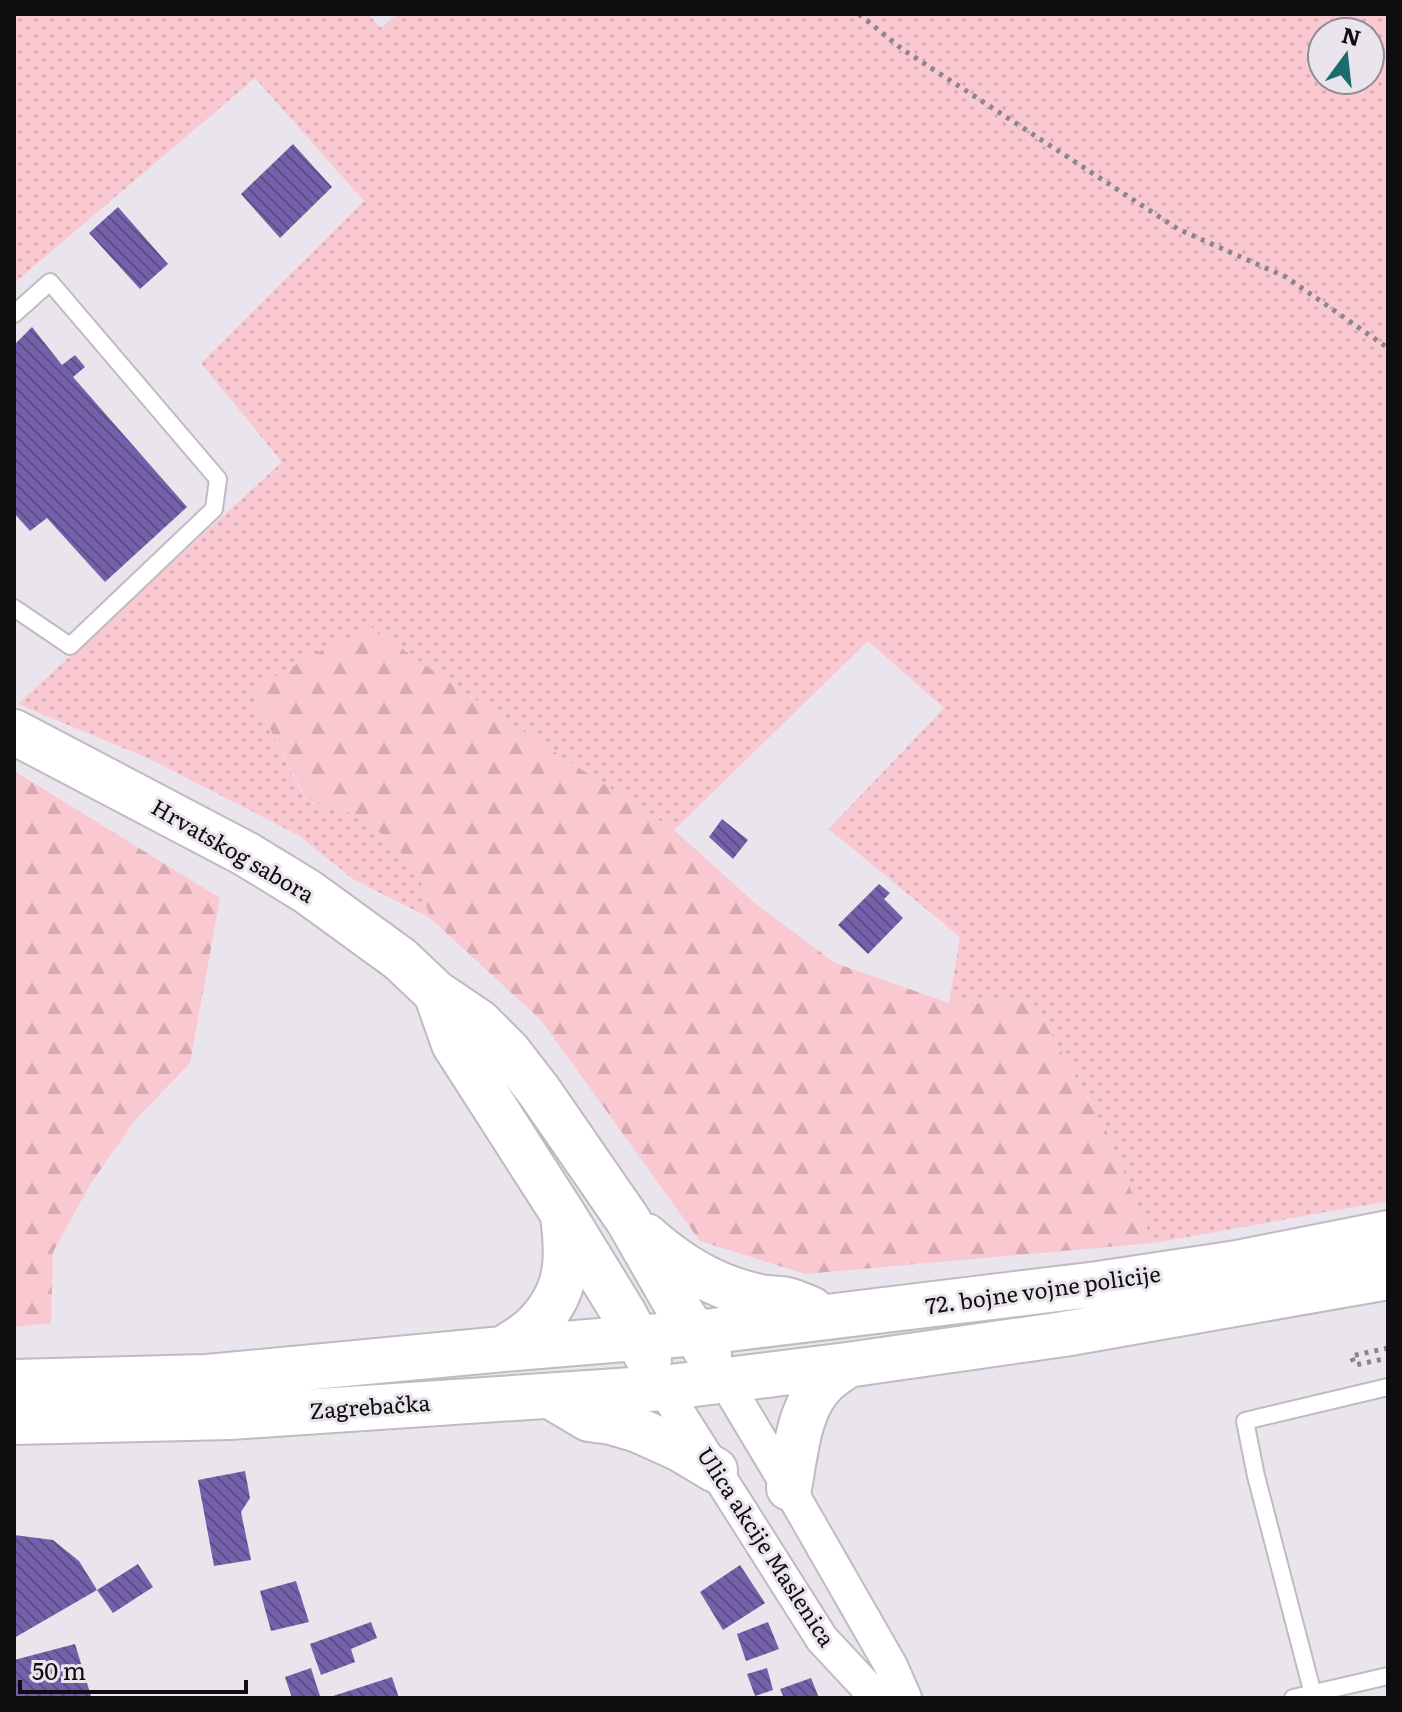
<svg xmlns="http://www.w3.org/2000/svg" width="1402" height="1712" viewBox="0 0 1402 1712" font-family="Literata,serif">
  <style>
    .grass { fill: url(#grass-dots); fill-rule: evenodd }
    .forest { fill: url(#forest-firs) }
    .building { fill: url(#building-back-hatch) }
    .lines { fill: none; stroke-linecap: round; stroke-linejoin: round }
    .service-casing { stroke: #c0bac1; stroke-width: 20 }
    .minor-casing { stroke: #c0bac1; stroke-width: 36 }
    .primary-casing { stroke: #c0bac1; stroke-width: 48 }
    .path { stroke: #8b868c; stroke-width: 5; stroke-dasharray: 4 6; stroke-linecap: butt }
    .service { stroke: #fff; stroke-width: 16 }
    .minor { stroke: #fff; stroke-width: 32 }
    .primary { stroke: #fff; stroke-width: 44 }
    .labels { text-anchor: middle; stroke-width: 6; stroke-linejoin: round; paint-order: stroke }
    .street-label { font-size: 22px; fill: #0f0d0f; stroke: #eae4ec }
  </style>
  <defs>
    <pattern id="grass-dots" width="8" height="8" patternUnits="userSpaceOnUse" patternTransform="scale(2)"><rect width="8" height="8" fill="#fac8d0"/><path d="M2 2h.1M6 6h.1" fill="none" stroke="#d5abb1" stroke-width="1.8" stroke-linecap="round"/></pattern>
    <pattern id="forest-firs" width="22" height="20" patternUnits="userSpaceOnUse" patternTransform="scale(2)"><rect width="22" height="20" fill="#fac8d0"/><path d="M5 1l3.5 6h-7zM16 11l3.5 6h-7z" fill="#d5abb1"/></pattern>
    <pattern id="building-back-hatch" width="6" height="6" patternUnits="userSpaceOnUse" patternTransform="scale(2)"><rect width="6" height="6" fill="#7461a9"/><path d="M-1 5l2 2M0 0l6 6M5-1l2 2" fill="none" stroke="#5e4e88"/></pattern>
  </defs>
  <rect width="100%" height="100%" fill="#eae4ec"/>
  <path class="grass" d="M 14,14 L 368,14 L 381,28 L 397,14 L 1388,14 L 1388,1201 L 1153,1243 L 1107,1132 L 1033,1002 L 949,1003 L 960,937 L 829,829 L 944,708 L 868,641 L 674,830 L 468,695 L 371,627 L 250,690 L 306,801 L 362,816 L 418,869 L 430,918 L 353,879 L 300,836 L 150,759 L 18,704 L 282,462 L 201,363 L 364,201 L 255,78 L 14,283 ZM 1322,32 L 1370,32 L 1370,80 L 1322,80 Z"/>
  <path class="forest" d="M 371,627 L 468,695 L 674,830 L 755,903 L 835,963 L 949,1003 L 1033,1002 L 1107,1132 L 1153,1243 L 805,1274 L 700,1241 L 541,1020 L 430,918 L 418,869 L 362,816 L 307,801 L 250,690 L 328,647 Z
    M 14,771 L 220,898 L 190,1063 L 135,1120 L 91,1183 L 53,1252 L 51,1323 L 14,1327 Z"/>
  <path class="building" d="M 293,144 L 332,187 L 280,238 L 241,194 Z
    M 118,207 L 168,264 L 140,289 L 89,233 Z
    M 32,327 L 62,365 L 75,355 L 85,367 L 73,377 L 187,507 L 105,582 L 47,518 L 30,531 L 14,513 L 14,345 Z
    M 722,819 L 748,840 L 733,859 L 709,837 Z
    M 879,884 L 890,893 L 884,899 L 903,918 L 868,954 L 838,925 Z
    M 245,1471 L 250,1498 L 241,1512 L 251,1560 L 214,1566 L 198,1480 Z
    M 14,1535 L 53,1540 L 79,1561 L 97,1590 L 138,1564 L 153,1587 L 113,1613 L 97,1590 L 14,1638 Z
    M 740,1565 L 765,1603 L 723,1630 L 700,1592 Z
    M 296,1581 L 309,1622 L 271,1631 L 260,1591 Z
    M 371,1622 L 377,1638 L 351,1649 L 355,1662 L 321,1675 L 310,1644 Z
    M 768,1622 L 779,1649 L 746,1661 L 737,1634 Z
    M 75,1644 L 91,1696 L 14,1698 L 14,1660 Z
    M 311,1668 L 320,1696 L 313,1698 L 292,1698 L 285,1677 Z
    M 767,1668 L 773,1690 L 755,1696 L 747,1674 Z
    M 392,1677 L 399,1698 L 330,1698 L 330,1697 Z
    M 811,1678 L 819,1698 L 784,1698 L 780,1689 Z"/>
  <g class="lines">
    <g class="service-casing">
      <path id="service" d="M 14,314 L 50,282 L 218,479 L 214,509 L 70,646 L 14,608
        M 1293,1698 L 1388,1676
        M 1314,1698 L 1256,1476 L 1245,1421 L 1388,1387"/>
    </g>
    <g class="minor-casing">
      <path id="minor" d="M 725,1381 L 789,1488 L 891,1666 L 905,1698
        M 663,1388 L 822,1639 L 877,1698"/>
    </g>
    <g class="primary-casing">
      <path id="primary" d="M 14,732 L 246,854 L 308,892 L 400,959 L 436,993 L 479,1022 L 508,1051 L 539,1091 L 628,1220 L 679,1309 L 709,1355
        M 436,993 L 454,1044 L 563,1214 L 623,1312 L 649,1360
        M 646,1236 C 677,1264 715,1287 756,1296 C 766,1299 777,1298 787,1300 C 795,1302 803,1306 811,1309
        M 503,1349 C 513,1342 525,1336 534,1327 C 568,1294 569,1260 563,1216
        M 14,1382 L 207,1377 L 503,1349 L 696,1333 L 1098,1284 L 1237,1263 L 1388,1233
        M 557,1400 L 589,1419 L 611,1422 L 638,1430 L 680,1449 L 715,1470
        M 14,1422 L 230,1417 L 663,1388 L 847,1365 L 1064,1334 L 1388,1277
        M 789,1488 C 796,1452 798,1407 826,1381 C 832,1375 840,1371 847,1365"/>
    </g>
    <path class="path" d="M 859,14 L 902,49 L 1178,229 L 1286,277 L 1388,348
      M 1388,1348 L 1351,1356 L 1355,1365 L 1388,1358"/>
    <use href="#service" class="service"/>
    <use href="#minor" class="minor"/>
    <use href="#primary" class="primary"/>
  </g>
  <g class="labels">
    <g class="street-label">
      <text transform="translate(233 851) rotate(30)" y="8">Hrvatskog sabora</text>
      <text transform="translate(1043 1290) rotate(-8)" y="8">72. bojne vojne policije</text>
      <text transform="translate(370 1407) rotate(-4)" y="8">Zagrebačka</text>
      <text transform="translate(766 1547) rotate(57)" y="8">Ulica akcije Maslenica</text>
    </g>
  </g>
  <rect width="1402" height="1712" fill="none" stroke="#0f0d0f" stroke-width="32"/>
  <g transform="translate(1346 56) rotate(15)"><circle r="38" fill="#eae4ec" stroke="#928e94" stroke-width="2"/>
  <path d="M0-6L14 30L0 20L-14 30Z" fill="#1e6b6c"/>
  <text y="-12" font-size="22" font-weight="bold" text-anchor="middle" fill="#0f0d0f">N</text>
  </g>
  <path d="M20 1680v12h226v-12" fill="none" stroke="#0f0d0f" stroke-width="4"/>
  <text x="32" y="1680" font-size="24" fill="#0f0d0f" stroke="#eae4ec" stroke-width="6" paint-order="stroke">50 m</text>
</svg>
